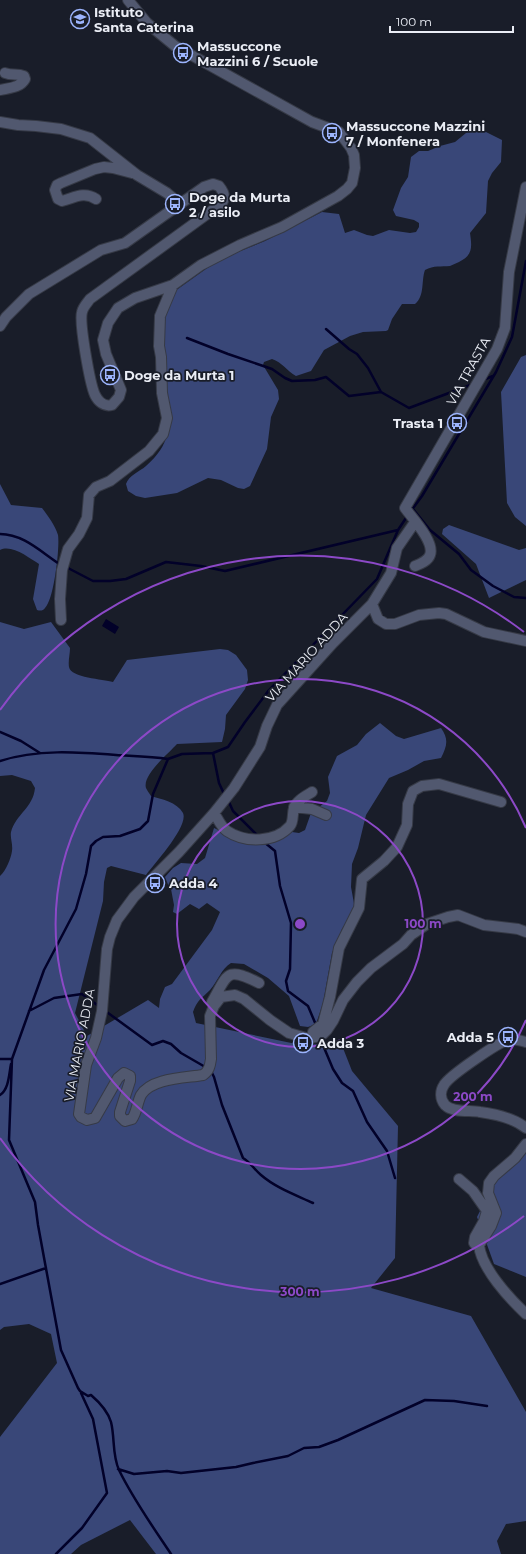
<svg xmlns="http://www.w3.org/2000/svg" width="526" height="1554" viewBox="0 0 526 1554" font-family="Montserrat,sans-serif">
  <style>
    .forest { fill: #394778 }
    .water { fill: #020129 }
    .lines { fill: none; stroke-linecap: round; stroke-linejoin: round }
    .stream { stroke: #020129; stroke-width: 2.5 }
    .minor-casing { stroke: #363a46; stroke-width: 12 }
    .minor { stroke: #51586f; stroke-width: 10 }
    .ring { fill: none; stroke: #8c49c7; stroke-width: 2 }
    .labels { text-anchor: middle; stroke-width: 3.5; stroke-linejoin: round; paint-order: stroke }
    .poi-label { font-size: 13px; font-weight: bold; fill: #eaedf5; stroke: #191d29; text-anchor: start }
    .street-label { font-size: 13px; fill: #eaedf5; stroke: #191d29 }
    .centre { fill: #8c49c7; stroke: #191d29; stroke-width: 2 }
    .ring-label { font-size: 12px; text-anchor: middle; font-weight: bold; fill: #8c49c7; stroke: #191d29; stroke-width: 3.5; stroke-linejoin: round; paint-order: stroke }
  </style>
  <rect width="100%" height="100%" fill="#191d29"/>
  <path class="forest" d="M 478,128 L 502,140 L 501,162 L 492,173 L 488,181 L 486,213 L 470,233 C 472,247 473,255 459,262 C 456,263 453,265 450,266 C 441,267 434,265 425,270 C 421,281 425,296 415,304 L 402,304 L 392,319 L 388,330 L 386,331 L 363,332 L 350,336 L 324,350 L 311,371 L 296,376 C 287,371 282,362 272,359 L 264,362 L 263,365 L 278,390 L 279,399 L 271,417 L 267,449 L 250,486 L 244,489 L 238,488 L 221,480 L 208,478 L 177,493 L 145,498 L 136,496 L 128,491 L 126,484 C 129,475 139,472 146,466 C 158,455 164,447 168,432 L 162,323 L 175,291 L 210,266 L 233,254 L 265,241 L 322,212 L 339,214 L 345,233 L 354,230 L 367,235 L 373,236 L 389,230 L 410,233 L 416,232 L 419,227 L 419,223 L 414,220 L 396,216 L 393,210 L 401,188 L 408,177 L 411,157 L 419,151 L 428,151 L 440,146 L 455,142 L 466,133 Z
    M 526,355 L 526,526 L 515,517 L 507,503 L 501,392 L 521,357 Z
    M 0,484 L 11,505 L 42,508 C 48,516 55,525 58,535 C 60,547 54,600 45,608 C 43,611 40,611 37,610 L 33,599 L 39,564 C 29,558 12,544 0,550 Z
    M 449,525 L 519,550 L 526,548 L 526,580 L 489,598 L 476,564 L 442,534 L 443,529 Z
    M 0,622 L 24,629 L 51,622 L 70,648 C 70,654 68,661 69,667 C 71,678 103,679 113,682 L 127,660 L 220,649 L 228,650 L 236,655 L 247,670 L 248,680 L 245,689 L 226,715 L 225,729 L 222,742 L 177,744 C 169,753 142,775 146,788 C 147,790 149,793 151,796 C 161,799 177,802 183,813 C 189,826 154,864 146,875 L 111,866 L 107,868 L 104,882 L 103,901 L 75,1013 L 87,1036 L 148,1000 L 159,1008 L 160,999 L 165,987 L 172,984 L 212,930 L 220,912 L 207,903 L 199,909 L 190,904 L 177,914 L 173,912 L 174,905 L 171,889 L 169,887 L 165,877 L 173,868 L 181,863 L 197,864 L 205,858 L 214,828 L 242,841 L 269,843 L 276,841 L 292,832 L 299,833 L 305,830 L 311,813 L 327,801 L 330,793 L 328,777 L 337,756 L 357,745 L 366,734 L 380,723 L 396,736 L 404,739 L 441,728 C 449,739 447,746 441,758 L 424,761 L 408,770 L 389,778 L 366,815 L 358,848 L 352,864 L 351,887 L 355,909 L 342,929 L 332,953 L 323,1003 L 316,1024 L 308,1027 L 300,1026 L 289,996 L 268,978 L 244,964 L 231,963 C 221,969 218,981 210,990 C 202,998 197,1000 193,1012 L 196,1023 L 301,1045 L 341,1043 L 352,1071 L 398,1126 L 395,1258 L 371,1288 L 471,1316 L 526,1412 L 526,1521 L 506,1524 L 497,1541 L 501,1554 L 156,1554 L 130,1520 L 81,1545 L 71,1554 L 0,1554 L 0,1437 L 57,1363 L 51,1334 L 29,1324 L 4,1327 L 0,1330 L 0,876 C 6,871 11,858 12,851 C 13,844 10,838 11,832 C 16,814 33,808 35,788 L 31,781 L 12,775 L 0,776 Z
    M 526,1152 L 526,1277 L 494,1264 L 477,1217 L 499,1173 Z"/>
  <path class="water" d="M 106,619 L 119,627 L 115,634 L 102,626 Z"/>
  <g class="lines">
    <path class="stream" d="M 326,329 L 349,349 L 357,354 L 368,368 L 381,392
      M 187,338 L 228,354 L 272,369 L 285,378 L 292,381 L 315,380 L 326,377 L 349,396 L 381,392 L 409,408 L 473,384
      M 483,380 L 493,376
      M 413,509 L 430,530 L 459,554 L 471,570 L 493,586 L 514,597 L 526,598
      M 411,511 L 422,496 L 496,372 L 512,337 L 526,261
      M 0,534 C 24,534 42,553 61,565
      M 66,567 L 93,581 L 110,581 L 126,579 L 166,562 L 201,566 L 225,571 L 398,530
      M 0,732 L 21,741 L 40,753
      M 213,753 L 219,783 L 225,796
      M 0,761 C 37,749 77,752 116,755 C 133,756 151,756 168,759
      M 228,800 L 233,811 L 258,836
      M 264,842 L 275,851 L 280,886 L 291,923 L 290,969 L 286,981 L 288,991 L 308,1006 L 316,1025
      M 104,1010 L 152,1045 L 163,1041 L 171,1044 L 181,1053 L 207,1068
      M 29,1011 L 54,998 L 82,994 L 100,1007
      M 320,1038 L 333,1069 L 342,1083 L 353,1091 L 367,1122 L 387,1151 L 395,1178
      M 0,1059 L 12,1059
      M 211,1071 L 214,1077 L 222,1105 L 243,1158 C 250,1162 254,1169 261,1175 C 276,1188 296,1195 313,1203
      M 0,1095 C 9,1089 9,1074 11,1064
      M 0,1284 L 46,1268
      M 118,1469 L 134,1474 L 167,1471 L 181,1473 L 236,1467 L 253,1463 L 288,1456 L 304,1448 L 319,1447 L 338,1440 L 425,1400 L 454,1401 L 487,1406
      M 56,1554 L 82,1528 L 107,1493 L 93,1419 L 81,1393
      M 171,1554 C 153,1527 133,1499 119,1470 C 112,1455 115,1438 111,1422 C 108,1412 98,1401 91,1395 L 88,1396 L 80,1391 L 78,1388 L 61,1350 L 38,1225 L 35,1202 L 9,1140 L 12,1059 L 44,970 L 76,909 L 86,874 L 91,846 L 96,841 L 103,837 L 120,836 L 140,829 L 148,821 L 153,794 L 168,759 L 182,754 L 213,753 L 228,747 L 245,722 L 269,690 L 377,579 L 398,530 L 408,515"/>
    <g class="minor-casing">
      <path id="minor" d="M 0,90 C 9,88 20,88 25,79 L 24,76 C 17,73 12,76 5,73
        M 0,122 L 18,125 L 36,126 L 61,129 L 90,138 L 137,175 L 167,193 L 180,204
        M 96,199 C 84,191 74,198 62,201 L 58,199 L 55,190 L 57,185 L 61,183 L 95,169 L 104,167 L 113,168 L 132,173
        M 0,326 L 6,317 L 29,294 L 101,250 L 125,243 L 204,187 L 213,184 L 219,186 C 224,192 226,198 221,204 L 90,299 C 87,303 83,307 82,312 C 79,323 90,384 95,395 C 98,401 104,407 112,405 L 119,397 L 121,390 L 106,354 L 103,340 L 108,323 L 118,308 L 135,298 L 173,285 L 201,265 L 240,245 L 282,227 L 338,196 L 347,189 L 352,183 L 355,168 L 354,155 L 351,148 L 339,132 L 312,122 L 175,46 L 147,23 L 128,0
        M 415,522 L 397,548 L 391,573 L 372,604 L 333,643 L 277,705 L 267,726 L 260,747 L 234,788 L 214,813 L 179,852 L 134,897 L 117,920 L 110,937 L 107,949 L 102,1011 L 96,1038 L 86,1065 L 79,1114 L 81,1117 L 87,1120 L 95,1118 L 118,1078 L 124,1073 L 130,1076 L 130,1081 L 120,1112 L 120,1116 L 125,1121 L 132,1119 C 137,1112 137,1103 141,1095 C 151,1078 185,1078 203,1075 C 209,1071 210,1066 211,1059 L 210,1016 L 214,1006 L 221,997 L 235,995 L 244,999 L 270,1020 L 289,1033 L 306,1038 L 316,1037 L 323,1034 L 327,1030 L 333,1021 L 343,1000 L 357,982 L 371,968 L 403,944 L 411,935 L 427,924 L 448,917 L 458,915 L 484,925 L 518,929 L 526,932
        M 415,566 C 420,564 428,561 430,555 C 435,542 413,519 405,508 L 497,349 L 505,328 L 509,272 L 526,187
        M 372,604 L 378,619 L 386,624 L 395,624 L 419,615 L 439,613 L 446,614 L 484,632 L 526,641
        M 61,620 L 60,599 L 62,570 L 68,549 L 79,534 L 87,518 L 89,495 L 96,487 L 110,481 L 149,451 L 163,434 L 167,418 L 162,393 L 161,357 L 159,346 L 160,316 L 173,285
        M 294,807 L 312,809 L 326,815
        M 214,813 C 218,819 221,827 227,831 C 245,843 275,843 290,826 C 294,821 292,814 294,808 C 297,800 306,796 312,792
        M 212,1002 C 228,974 226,966 259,983
        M 313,1032 L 323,1024 L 330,997 L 339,948 L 359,908 L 362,879 L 384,861 L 397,847 L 407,825 L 408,804 L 413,791 L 422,786 L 439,784 L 501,802
        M 526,1042 C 521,1041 516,1039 511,1039 C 501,1040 449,1076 444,1085 C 440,1091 440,1099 445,1105 C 453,1113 470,1110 480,1112 C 495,1114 515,1119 526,1128
        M 459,1179 L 473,1191 L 487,1211 L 484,1221 L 475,1237 L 474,1243 L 476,1245 L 479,1245 L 491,1226 L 496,1213 L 488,1193 L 489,1183 L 494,1176 L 515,1158 L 526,1144
        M 479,1245 C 481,1268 510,1299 526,1314"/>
    </g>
    <use href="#minor" class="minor"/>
  </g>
  <g class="ring">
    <circle cx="300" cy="924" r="123"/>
    <path d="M526 1020A245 245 0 1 1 526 828"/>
    <path d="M524 1216A368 368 0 0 1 0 1138M0 710A368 368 0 0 1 524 632"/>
  </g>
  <defs>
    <g id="school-ring" transform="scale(1)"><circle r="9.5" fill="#191d29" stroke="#9cb4fd" stroke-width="1.5"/><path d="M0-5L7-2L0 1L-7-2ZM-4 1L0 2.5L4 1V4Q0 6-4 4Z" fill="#9cb4fd"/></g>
    <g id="bus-ring" transform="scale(1)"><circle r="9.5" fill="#191d29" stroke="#9cb4fd" stroke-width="1.5"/><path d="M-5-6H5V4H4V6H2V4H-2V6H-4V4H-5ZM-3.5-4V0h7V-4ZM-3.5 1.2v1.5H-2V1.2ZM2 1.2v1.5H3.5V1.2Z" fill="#9cb4fd"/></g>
  </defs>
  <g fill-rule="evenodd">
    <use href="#school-ring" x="80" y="19"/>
    <use href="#bus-ring" x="183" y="53"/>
    <use href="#bus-ring" x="332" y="133"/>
    <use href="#bus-ring" x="175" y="204"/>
    <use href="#bus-ring" x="110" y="375"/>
    <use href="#bus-ring" x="457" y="423"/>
    <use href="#bus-ring" x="155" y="883"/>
    <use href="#bus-ring" x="508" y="1037"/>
    <use href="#bus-ring" x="303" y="1043"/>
  </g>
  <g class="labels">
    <g class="poi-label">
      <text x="94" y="17">Istituto<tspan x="94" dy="15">Santa Caterina</tspan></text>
      <text x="197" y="51">Massuccone<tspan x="197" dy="15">Mazzini 6 / Scuole</tspan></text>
      <text x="346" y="131">Massuccone Mazzini<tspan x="346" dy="15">7 / Monfenera</tspan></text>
      <text x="189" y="202">Doge da Murta<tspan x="189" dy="15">2 / asilo</tspan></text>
      <text x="124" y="380">Doge da Murta 1</text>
      <text x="443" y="428" text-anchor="end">Trasta 1</text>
      <text x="169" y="888">Adda 4</text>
      <text x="494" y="1042" text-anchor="end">Adda 5</text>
      <text x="317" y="1048">Adda 3</text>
    </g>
    <g class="street-label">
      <text transform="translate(468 371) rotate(-61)" y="5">VIA TRASTA</text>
      <text transform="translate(306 657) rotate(-48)" y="5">VIA MARIO ADDA</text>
      <text transform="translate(79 1045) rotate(-79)" y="5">VIA MARIO ADDA</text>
    </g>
  </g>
  <circle cx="300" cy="924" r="6" class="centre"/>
  <g class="ring-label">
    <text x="423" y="928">100 m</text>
    <text x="473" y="1101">200 m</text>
    <text x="300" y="1296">300 m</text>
  </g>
  <path d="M390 26v6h123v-6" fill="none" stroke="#eaedf5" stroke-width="2"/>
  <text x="396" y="26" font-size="12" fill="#eaedf5" stroke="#191d29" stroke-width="3" paint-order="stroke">100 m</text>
</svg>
